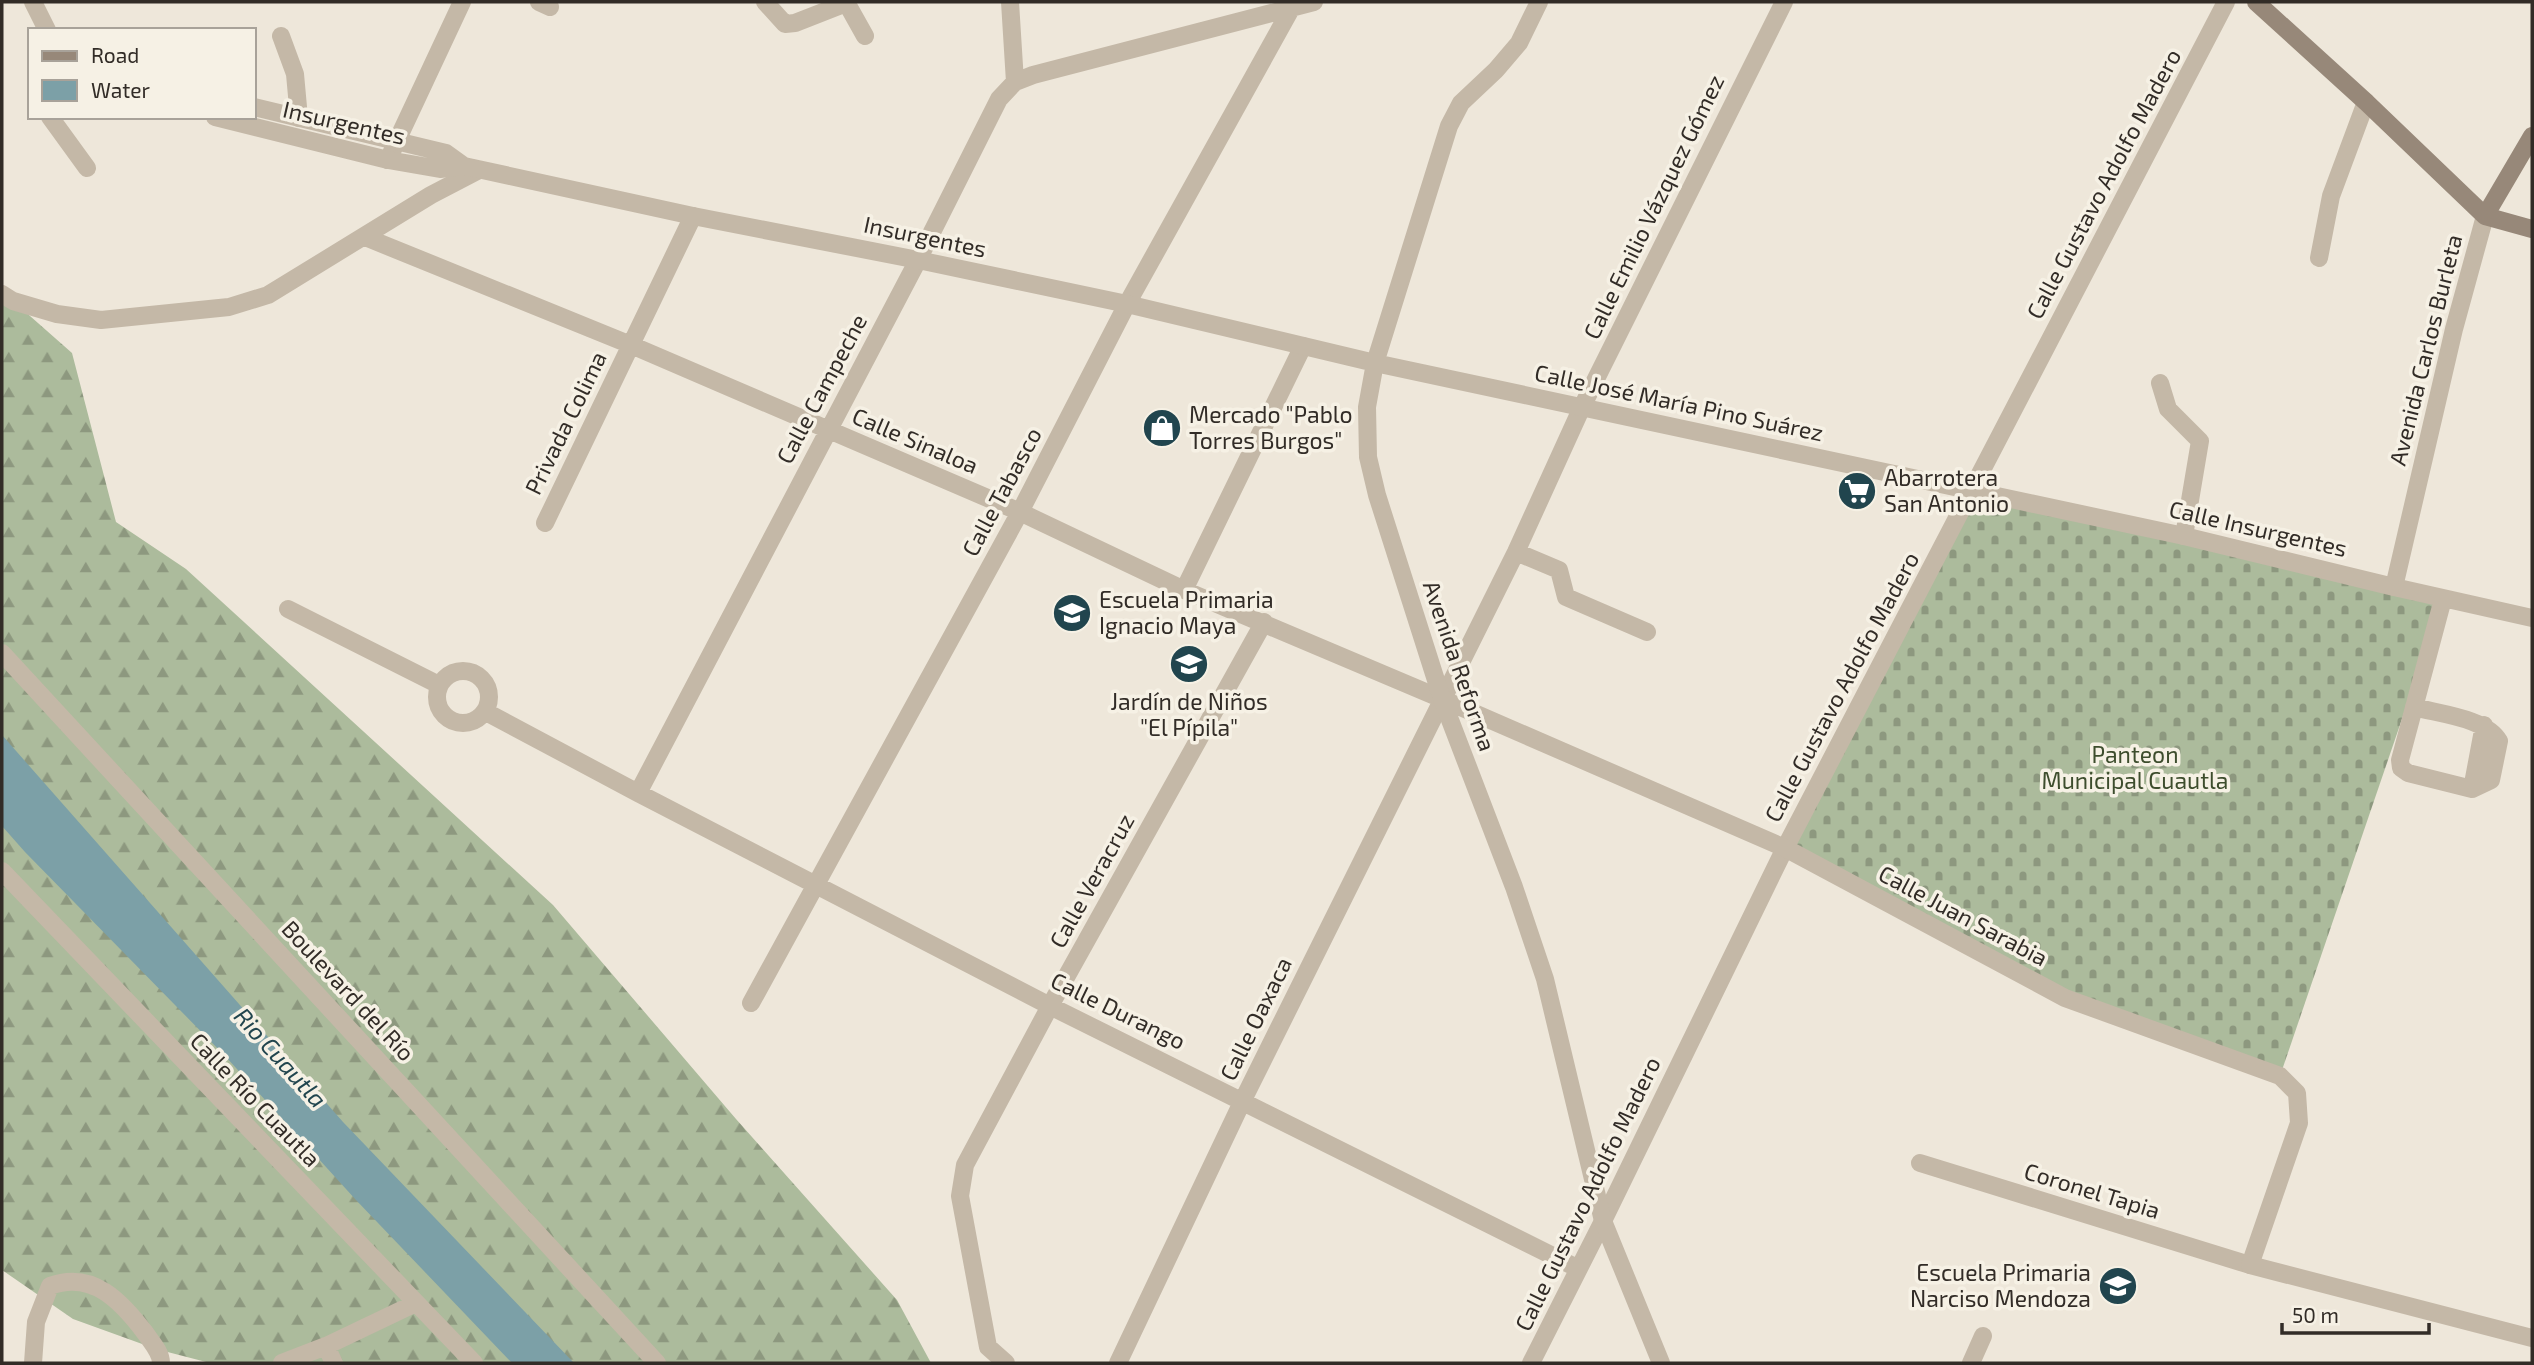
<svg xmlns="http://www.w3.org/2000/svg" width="2534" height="1365" viewBox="0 0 2534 1365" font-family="'Exo 2',sans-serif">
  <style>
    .forest { fill: url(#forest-firs) }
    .cemetery { fill: url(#cemetery-stones) }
    .water { fill: #7ca0a7 }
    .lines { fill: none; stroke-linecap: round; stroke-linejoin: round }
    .minor { stroke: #c4b8a7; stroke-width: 18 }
    .tertiary { stroke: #c4b8a7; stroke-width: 18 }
    .secondary { stroke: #978879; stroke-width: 18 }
    .labels { text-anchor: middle; stroke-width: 7; stroke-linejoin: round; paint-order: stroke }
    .street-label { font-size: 23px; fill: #322c27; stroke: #f6f1e5 }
    .poi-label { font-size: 23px; fill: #322c27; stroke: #f6f1e5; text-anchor: start }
    .park-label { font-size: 23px; fill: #3d4d2d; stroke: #f6f1e5 }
    .water-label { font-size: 24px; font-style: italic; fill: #21454e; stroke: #f6f1e5 }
  </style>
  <defs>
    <pattern id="forest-firs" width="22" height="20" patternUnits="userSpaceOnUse" patternTransform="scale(1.75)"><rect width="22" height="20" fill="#acbb9c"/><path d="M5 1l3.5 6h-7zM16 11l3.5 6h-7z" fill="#8d987f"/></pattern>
    <pattern id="cemetery-stones" width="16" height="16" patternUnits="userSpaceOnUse" patternTransform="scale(1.75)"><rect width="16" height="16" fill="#acbb9c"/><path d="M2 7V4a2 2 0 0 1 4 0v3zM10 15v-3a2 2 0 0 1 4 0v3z" fill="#8d987f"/></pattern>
  </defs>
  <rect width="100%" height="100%" fill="#eee7da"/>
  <path class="forest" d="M 2,294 L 13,301 L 72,353 L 116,522 L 186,569 L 553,905 L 736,1119 L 897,1300 L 931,1363 L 210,1363 L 156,1349 L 73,1319 L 2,1270 Z"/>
  <path class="cemetery" d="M 1972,489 L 2443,599 L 2280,1076 L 2065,998 L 1785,848 Z"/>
  <path class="water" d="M 2,735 L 343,1122 L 574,1363 L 512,1363 L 356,1200 L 226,1057 L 25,852 L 2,826 Z"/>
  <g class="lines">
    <path class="minor" d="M 539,2 L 550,7
      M 765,2 L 785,24 L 795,23 L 846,3
      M 846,2 L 865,36
      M 1010,2 L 1015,82
      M 281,36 L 295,74 L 299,118
      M 50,117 L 87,168
      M 388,160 L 462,2
      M 365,237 L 631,345 L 1020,512 L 1184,590 L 1442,699
      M 2319,258 L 2331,196 L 2366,102
      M 2,294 L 13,301 L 57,314 L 101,320 L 229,307 L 268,295 L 431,195 L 479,170
      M 2160,383 L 2168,409 L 2200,441 L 2184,536
      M 545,523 L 693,216
      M 1516,552 L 1559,570 L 1566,597 L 1647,632
      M 2394,587 L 2532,618
      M 1184,590 L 1303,346
      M 288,609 L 439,685
      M 2,653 L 657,1363
      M437 697a26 26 0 1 1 52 0a26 26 0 1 1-52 0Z
      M 2414,707 C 2439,714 2486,718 2499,741 L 2491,780 L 2472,789 L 2408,773 L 2401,768 L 2400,760 L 2443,599
      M 486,712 L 638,793 L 1050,1006 L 1577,1268
      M 2472,789 L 2484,725
      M 638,793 L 918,260 L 999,99 L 1015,82 L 1033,75 L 1314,2
      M 2,871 L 474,1363
      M 751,1003 L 1020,512 L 1127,304 L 1291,9 L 1291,2
      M 1920,1163 L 2250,1265
      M 326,1346 L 334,1363
      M 33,1363 L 36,1322 L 50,1286 C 93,1270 122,1302 146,1334 C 152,1343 161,1352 161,1363
      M 282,1363 L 326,1346 L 416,1303
      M 1006,1363 L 988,1347 L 960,1196 L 965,1165 L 1050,1006 L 1264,622
      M 1118,1363 L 1243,1100 L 1516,552 L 1582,407 L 1784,2
      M 1531,1363 L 1603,1221 L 1785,848 L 2226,2
      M 1971,1363 L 1983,1336"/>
    <path class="tertiary" d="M 33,2 L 47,30
      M 1539,2 L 1519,43 L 1496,70 L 1461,103 L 1449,126 L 1375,363 L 1367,407 L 1368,457 L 1377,495 L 1442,699 L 1514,887 L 1545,979 L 1603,1221 L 1661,1363
      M 254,107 L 446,153 L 464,166
      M 215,117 L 388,160 L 440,169 L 464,166 L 693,216 L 918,260 L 1127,304 L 1375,363 L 2184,536 L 2394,587 L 2454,329 L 2485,216
      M 1442,699 L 1785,848 L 2065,998 L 2280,1076 L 2297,1093 L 2299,1123 L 2250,1265 L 2532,1338"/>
    <path class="secondary" d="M 2256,2 L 2366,102 L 2485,216 L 2532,229
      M 2485,216 L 2532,136"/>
  </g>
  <defs>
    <g id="shop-disc" transform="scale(2.0125)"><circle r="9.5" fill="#21454e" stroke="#f6f1e5"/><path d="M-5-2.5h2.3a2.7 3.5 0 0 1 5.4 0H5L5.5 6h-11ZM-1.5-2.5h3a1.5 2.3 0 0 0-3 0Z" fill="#fff"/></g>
    <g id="supermarket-disc" transform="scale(2.0125)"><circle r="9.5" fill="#21454e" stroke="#f6f1e5"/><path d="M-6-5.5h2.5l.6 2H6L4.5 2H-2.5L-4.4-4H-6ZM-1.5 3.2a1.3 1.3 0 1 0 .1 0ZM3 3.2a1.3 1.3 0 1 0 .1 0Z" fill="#fff"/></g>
    <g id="school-disc" transform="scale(2.0125)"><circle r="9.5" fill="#21454e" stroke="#f6f1e5"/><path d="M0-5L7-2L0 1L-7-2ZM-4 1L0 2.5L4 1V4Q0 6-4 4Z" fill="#fff"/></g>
  </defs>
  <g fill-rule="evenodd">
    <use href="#shop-disc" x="1162" y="428"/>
    <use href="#supermarket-disc" x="1857" y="491"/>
    <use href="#school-disc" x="1072" y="613"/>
    <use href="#school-disc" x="1189" y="664"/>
    <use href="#school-disc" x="2118" y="1286"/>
  </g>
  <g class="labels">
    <g class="street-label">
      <text transform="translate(344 123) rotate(13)" y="8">Insurgentes</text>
      <text transform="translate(2104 184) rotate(-62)" y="8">Calle Gustavo Adolfo Madero</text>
      <text transform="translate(1654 207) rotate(-64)" y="8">Calle Emilio Vázquez Gómez</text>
      <text transform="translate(925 237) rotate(12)" y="8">Insurgentes</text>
      <text transform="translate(2426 350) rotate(-76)" y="8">Avenida Carlos Burleta</text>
      <text transform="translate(822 389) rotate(-62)" y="8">Calle Campeche</text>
      <text transform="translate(1679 403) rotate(12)" y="8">Calle José María Pino Suárez</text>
      <text transform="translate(566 423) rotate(-64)" y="8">Privada Colima</text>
      <text transform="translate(915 441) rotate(23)" y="8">Calle Sinaloa</text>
      <text transform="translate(1002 492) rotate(-62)" y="8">Calle Tabasco</text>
      <text transform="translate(2258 529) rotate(13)" y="8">Calle Insurgentes</text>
      <text transform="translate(1459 666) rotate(71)" y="8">Avenida Reforma</text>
      <text transform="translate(1842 687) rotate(-62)" y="8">Calle Gustavo Adolfo Madero</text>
      <text transform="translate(1092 881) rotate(-61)" y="8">Calle Veracruz</text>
      <text transform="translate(1963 916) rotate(28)" y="8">Calle Juan Sarabia</text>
      <text transform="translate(348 991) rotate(47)" y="8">Boulevard del Río</text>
      <text transform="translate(1118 1011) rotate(26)" y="8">Calle Durango</text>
      <text transform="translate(1256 1019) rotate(-64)" y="8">Calle Oaxaca</text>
      <text transform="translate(255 1100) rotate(46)" y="8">Calle Río Cuautla</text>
      <text transform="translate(2092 1191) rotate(17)" y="8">Coronel Tapia</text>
      <text transform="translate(1588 1194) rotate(-64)" y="8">Calle Gustavo Adolfo Madero</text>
    </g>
    <g class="poi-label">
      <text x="1189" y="423">Mercado "Pablo<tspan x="1189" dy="26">Torres Burgos"</tspan></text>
      <text x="1884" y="486">Abarrotera<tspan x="1884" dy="26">San Antonio</tspan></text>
      <text x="1099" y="608">Escuela Primaria<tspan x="1099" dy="26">Ignacio Maya</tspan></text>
      <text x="1189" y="710" text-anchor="middle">Jardín de Niños<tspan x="1189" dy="26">"El Pípila"</tspan></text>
      <text x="2091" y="1281" text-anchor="end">Escuela Primaria<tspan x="2091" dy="26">Narciso Mendoza</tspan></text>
    </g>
    <g class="park-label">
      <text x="2135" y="763">Panteon<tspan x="2135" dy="26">Municipal Cuautla</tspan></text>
    </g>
    <g class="water-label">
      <text transform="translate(280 1058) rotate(48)" y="8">Rio Cuautla</text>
    </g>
  </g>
  <rect width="2534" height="1365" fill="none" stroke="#322c27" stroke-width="7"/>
  <rect x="28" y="28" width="228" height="91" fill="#f6f1e5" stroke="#a8a299" stroke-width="2"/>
  <rect x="42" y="51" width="35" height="10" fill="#978879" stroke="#a8a299" stroke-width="2"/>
  <text x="91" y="63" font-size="21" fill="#322c27">Road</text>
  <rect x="42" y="80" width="35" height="21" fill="#7ca0a7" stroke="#a8a299" stroke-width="2"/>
  <text x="91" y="98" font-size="21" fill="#322c27">Water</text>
  <path d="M2282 1323v10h147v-10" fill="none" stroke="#322c27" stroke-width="3.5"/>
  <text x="2292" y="1323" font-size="21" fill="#322c27" stroke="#f6f1e5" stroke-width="5" paint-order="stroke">50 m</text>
</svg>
